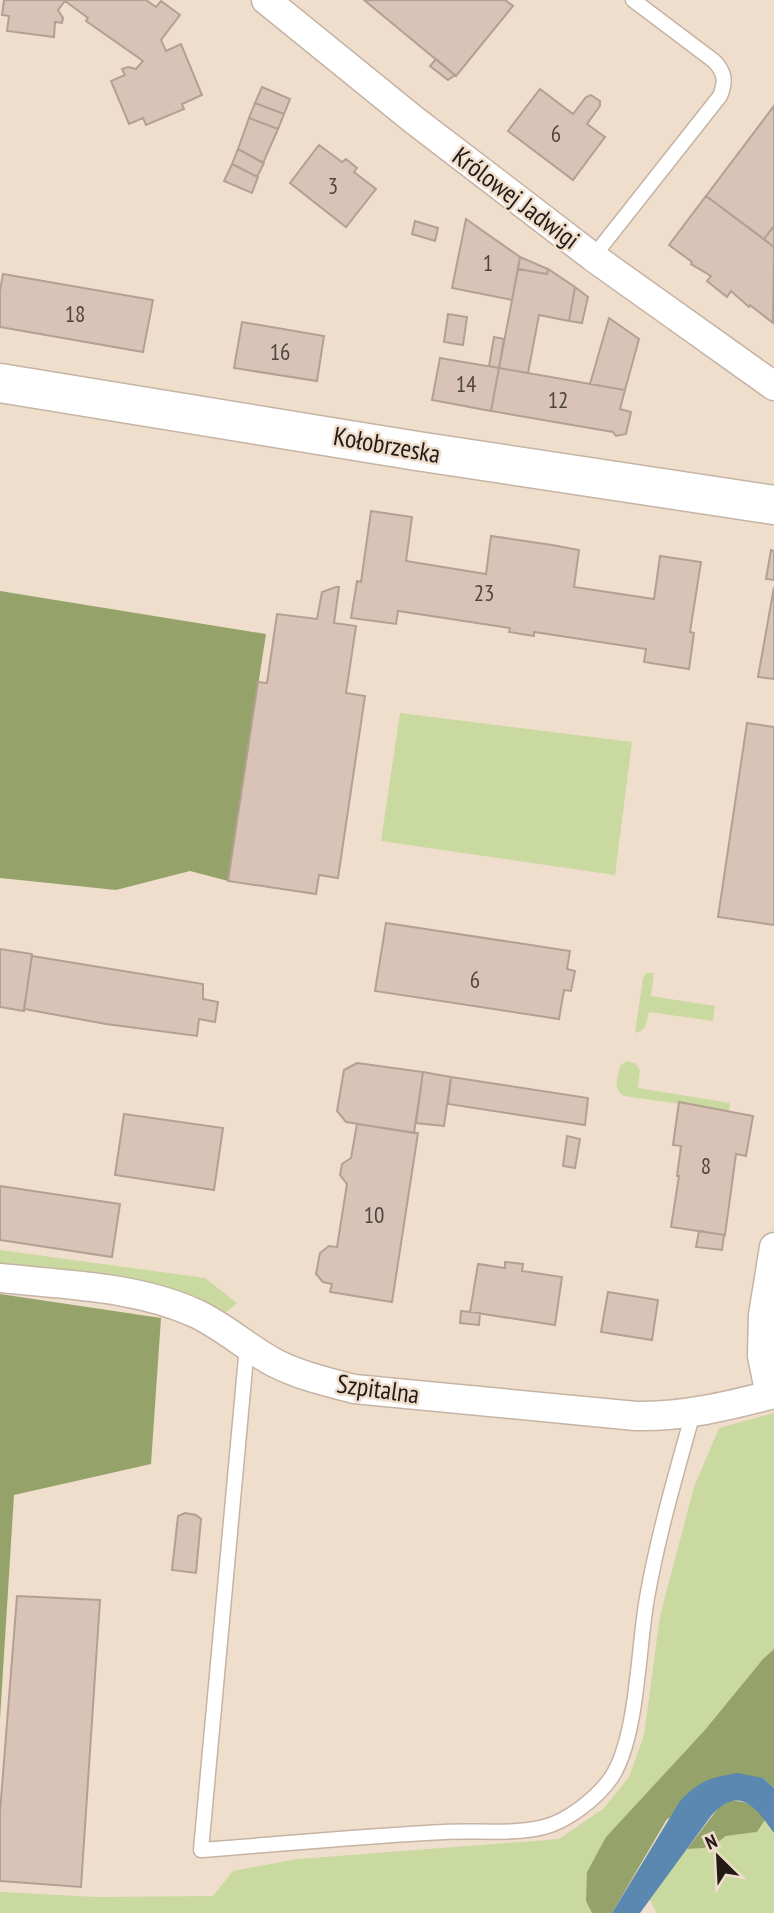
<svg xmlns="http://www.w3.org/2000/svg" width="774" height="1913" viewBox="0 0 774 1913" font-family="'PT Sans Narrow',sans-serif">
  <style>
    .green { fill: #cad99f }
    .forest { fill: #95a36a }
    .water { fill: #5a88b0 }
    .building { fill: #d8c3b6; stroke: #b4a093; stroke-width: 2 }
    .lines { fill: none; stroke-linecap: round; stroke-linejoin: round }
    .service-casing { stroke: #c5b3a4; stroke-width: 17 }
    .minor-casing { stroke: #c5b3a4; stroke-width: 31 }
    .secondary-casing { stroke: #c5b3a4; stroke-width: 41 }
    .service { stroke: #fff; stroke-width: 14 }
    .minor { stroke: #fff; stroke-width: 28 }
    .secondary { stroke: #fff; stroke-width: 38 }
    .labels { text-anchor: middle; stroke-width: 5; stroke-linejoin: round; paint-order: stroke }
    .number-label { font-size: 23px; fill: #50453e }
    .street-label { font-size: 26px; fill: #221b16; stroke: #f0decd }
  </style>
  <rect width="100%" height="100%" fill="#f0decd"/>
  <path class="green" d="M 400,713 L 632,742 L 615,875 L 381,841 Z
    M 646,973 L 654,973 L 651,996 L 715,1006 L 713,1021 L 649,1012 C 646,1022 647,1031 635,1033 L 643,978 Z
    M 627,1061 L 635,1063 L 640,1070 L 638,1088 L 730,1103 L 729,1111 L 624,1096 C 612,1089 618,1078 620,1066 Z
    M 0,1250 L 205,1278 L 237,1303 L 225,1313 L 164,1288 L 0,1265 Z
    M 774,1413 L 774,1649 L 763,1659 L 704,1731 L 586,1901 L 592,1913 L 0,1913 L 0,1892 L 97,1897 L 213,1896 L 233,1871 L 298,1859 L 559,1839 L 604,1808 L 629,1777 L 644,1735 L 660,1616 L 694,1487 L 719,1428 Z
    M 765,1820 L 774,1833 L 774,1913 L 657,1913 L 649,1899 L 687,1849 L 704,1848 L 718,1842 L 726,1836 L 757,1832 Z"/>
  <path class="forest" d="M 0,591 L 266,634 L 228,881 L 190,871 L 116,890 L 0,878 Z
    M 0,1294 L 161,1318 L 151,1464 L 14,1495 L 0,1719 Z
    M 774,1649 L 774,1788 L 763,1778 L 667,1819 L 612,1913 L 592,1913 L 586,1901 L 587,1872 L 606,1837 L 704,1731 L 763,1659 Z
    M 730,1801 C 747,1800 756,1806 765,1820 L 757,1832 L 726,1836 L 718,1842 L 704,1848 L 687,1849 L 719,1807 Z"/>
  <path class="water" d="M 738,1773 L 763,1778 L 774,1788 L 774,1833 C 756,1808 740,1784 711,1816 L 640,1913 L 612,1913 L 680,1801 C 699,1781 711,1777 738,1773 Z"/>
  <path class="building" d="M 4,0 L 146,0 L 156,7 L 161,1 L 180,15 L 161,40 L 166,51 L 181,44 L 202,95 L 182,104 L 184,109 L 146,125 L 143,118 L 129,124 L 111,81 L 125,75 L 122,69 L 128,67 L 136,69 L 143,61 L 86,21 L 88,18 L 65,1 L 58,10 L 63,18 L 62,23 L 55,22 L 54,37 L 7,31 L 9,16 L 2,15 Z
    M 364,0 L 505,0 L 513,6 L 456,76 Z
    M 436,59 L 455,75 L 448,80 L 430,66 Z
    M 262,87 L 290,99 L 284,114 L 255,103 Z
    M 540,89 L 573,114 L 586,97 L 591,95 L 600,101 L 600,106 L 587,124 L 605,137 L 573,180 L 508,131 Z
    M 255,103 L 284,114 L 278,129 L 249,118 Z
    M 774,106 L 774,226 L 764,239 L 706,196 Z
    M 249,118 L 278,129 L 263,163 L 238,149 Z
    M 319,145 L 342,162 L 346,159 L 357,168 L 354,172 L 376,189 L 346,227 L 290,183 Z
    M 238,149 L 264,163 L 257,177 L 232,164 Z
    M 232,164 L 258,177 L 252,193 L 224,181 Z
    M 706,196 L 774,247 L 773,323 L 750,305 L 749,307 L 731,291 L 727,297 L 707,281 L 711,276 L 691,264 L 692,262 L 669,245 Z
    M 466,219 L 520,257 L 512,300 L 452,288 Z
    M 415,221 L 438,228 L 435,241 L 412,234 Z
    M 774,226 L 774,247 L 764,239 Z
    M 520,257 L 548,269 L 547,274 L 518,269 Z
    M 518,269 L 547,274 L 548,269 L 575,287 L 569,321 L 539,315 L 528,373 L 499,368 Z
    M 3,274 L 153,300 L 143,352 L 0,327 L 0,291 Z
    M 575,287 L 588,297 L 582,323 L 569,321 Z
    M 448,314 L 467,317 L 463,345 L 444,342 Z
    M 609,318 L 639,339 L 625,390 L 590,384 Z
    M 242,322 L 324,336 L 317,381 L 234,368 Z
    M 494,337 L 504,339 L 499,368 L 489,366 Z
    M 440,358 L 499,368 L 491,411 L 432,400 Z
    M 499,368 L 625,390 L 620,409 L 631,412 L 626,434 L 616,436 L 613,432 L 491,411 Z
    M 371,511 L 412,517 L 406,561 L 486,574 L 491,536 L 552,545 L 579,550 L 574,587 L 654,599 L 660,556 L 701,562 L 690,632 L 694,633 L 689,669 L 644,662 L 646,649 L 534,632 L 534,636 L 509,632 L 510,628 L 398,611 L 396,624 L 351,618 L 357,581 L 361,582 Z
    M 771,550 L 774,551 L 774,580 L 766,579 Z
    M 336,587 L 339,587 L 334,623 L 356,626 L 346,693 L 365,696 L 338,878 L 319,875 L 316,894 L 228,881 L 258,682 L 267,683 L 277,614 L 317,619 L 322,592 Z
    M 774,587 L 774,679 L 758,677 Z
    M 747,723 L 774,727 L 774,925 L 718,917 Z
    M 386,923 L 570,951 L 567,969 L 575,971 L 571,991 L 564,990 L 559,1019 L 375,991 Z
    M 0,949 L 32,954 L 24,1011 L 0,1007 Z
    M 32,956 L 203,984 L 203,999 L 218,1002 L 215,1022 L 199,1019 L 197,1036 L 106,1024 L 24,1009 Z
    M 357,1063 L 423,1072 L 414,1133 L 346,1122 L 337,1111 L 344,1070 Z
    M 423,1072 L 451,1077 L 444,1126 L 416,1123 Z
    M 451,1077 L 588,1098 L 585,1125 L 448,1104 Z
    M 679,1102 L 753,1116 L 746,1156 L 736,1154 L 725,1235 L 671,1227 L 679,1176 L 677,1176 L 681,1146 L 673,1145 Z
    M 124,1114 L 223,1128 L 214,1190 L 115,1175 Z
    M 357,1124 L 418,1133 L 392,1302 L 330,1292 L 332,1284 L 323,1282 L 316,1274 L 320,1253 L 329,1246 L 337,1247 L 347,1184 L 340,1175 L 342,1164 L 351,1158 Z
    M 567,1136 L 580,1139 L 575,1168 L 563,1166 Z
    M 0,1186 L 120,1204 L 112,1257 L 0,1240 Z
    M 699,1231 L 724,1235 L 722,1250 L 696,1247 Z
    M 505,1262 L 523,1264 L 522,1271 L 562,1277 L 555,1325 L 470,1312 L 478,1264 L 505,1268 Z
    M 608,1292 L 658,1300 L 652,1340 L 601,1332 Z
    M 461,1311 L 480,1313 L 479,1325 L 460,1323 Z
    M 185,1513 L 196,1515 L 201,1519 L 196,1573 L 172,1570 L 178,1516 Z
    M 17,1596 L 100,1600 L 81,1887 L 0,1881 L 0,1812 Z"/>
  <g class="lines">
    <g class="service-casing">
      <path id="service" d="M 593,257 L 720,96 C 726,82 725,72 714,61 L 633,0
        M 247,1346 L 201,1850 C 282,1844 363,1836 444,1832 C 477,1830 511,1835 544,1827 C 568,1821 597,1798 611,1778 C 638,1738 638,1647 647,1598 C 658,1535 676,1474 693,1413"/>
    </g>
    <g class="minor-casing">
      <path id="minor" d="M 266,0 L 414,120 L 593,257 L 774,386
        M 0,1278 C 65,1285 135,1286 195,1313 C 224,1326 249,1350 277,1364 C 301,1376 328,1382 354,1389 L 636,1416 C 683,1417 728,1406 774,1394
        M 770,1395 L 762,1356 L 763,1315 L 774,1247"/>
    </g>
    <g class="secondary-casing">
      <path id="secondary" d="M 0,383 L 417,451 L 774,505"/>
    </g>
    <use href="#service" class="service"/>
    <use href="#minor" class="minor"/>
    <use href="#secondary" class="secondary"/>
  </g>
  <g class="labels">
    <g class="number-label">
      <text x="556" y="142">6</text>
      <text x="333" y="194">3</text>
      <text x="488" y="271">1</text>
      <text x="75" y="322">18</text>
      <text x="280" y="360">16</text>
      <text x="466" y="392">14</text>
      <text x="558" y="408">12</text>
      <text x="484" y="601">23</text>
      <text x="475" y="988">6</text>
      <text x="706" y="1174">8</text>
      <text x="374" y="1223">10</text>
    </g>
    <g class="street-label">
      <text transform="translate(516 198) rotate(37)" y="9">Królowej Jadwigi</text>
      <text transform="translate(387 445) rotate(10)" y="9">Kołobrzeska</text>
      <text transform="translate(378 1389) rotate(8)" y="9">Szpitalna</text>
    </g>
  </g>
  <g transform="translate(718 1857) rotate(336)" stroke="#f0decd" stroke-width="5" paint-order="stroke">
  <path d="M0-5L12 26L0 18L-12 26Z" fill="#221b16"/>
  <text y="-10" font-size="19" font-weight="bold" text-anchor="middle" fill="#221b16">N</text>
  </g>
</svg>
